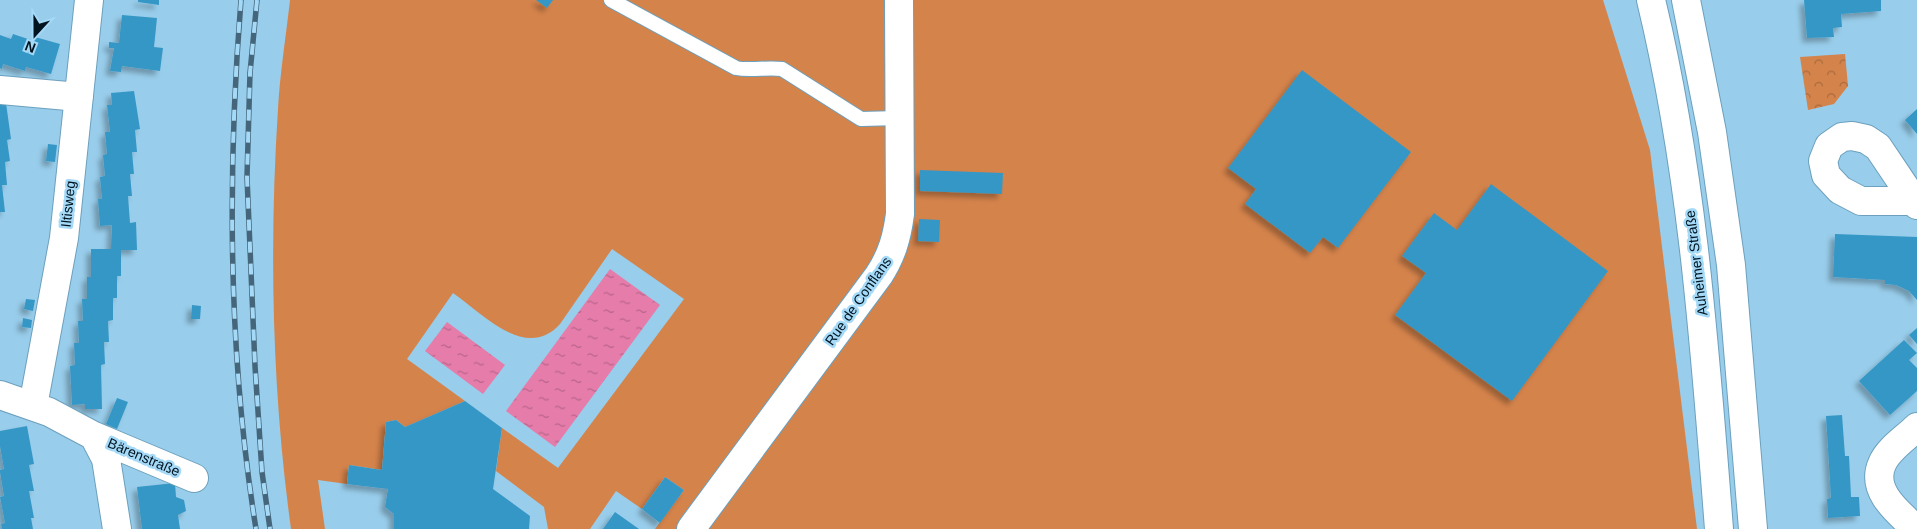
<svg xmlns="http://www.w3.org/2000/svg" width="1917" height="529" viewBox="0 0 1917 529" font-family="Arial,sans-serif">
  <style>
    .green { fill: #d4834b }
    .forest { fill: url(#forest-crowns) }
    .water { fill: url(#water-ripples) }
    .building { fill: #3697c5; filter: url(#shadow) }
    .lines { fill: none; stroke-linecap: round; stroke-linejoin: round }
    .service-casing { stroke: #6ca0bd; stroke-width: 16 }
    .minor-casing { stroke: #6ca0bd; stroke-width: 30 }
    .secondary-casing { stroke: #6ca0bd; stroke-width: 30 }
    .service { stroke: #fff; stroke-width: 14 }
    .minor { stroke: #fff; stroke-width: 28 }
    .secondary { stroke: #fff; stroke-width: 28 }
    .rail-casing { stroke: #45667a; stroke-width: 5.5 }
    .rail { stroke: #a4daf8; stroke-width: 4; stroke-dasharray: 11; stroke-linecap: butt }
    .labels { text-anchor: middle; stroke-width: 5; stroke-linejoin: round; paint-order: stroke }
    .street-label { font-size: 14px; fill: #01131e; stroke: #a4daf8 }
  </style>
  <defs>
    <pattern id="forest-crowns" width="20" height="18" patternUnits="userSpaceOnUse" patternTransform="scale(1.25)"><rect width="20" height="18" fill="#d4834b"/><path d="M2 6a3 3 0 1 1 6 0M12 15a3 3 0 1 1 6 0" fill="none" stroke="#aa6a3e"/></pattern>
    <pattern id="water-ripples" width="26" height="14" patternUnits="userSpaceOnUse" patternTransform="scale(1.25)"><rect width="26" height="14" fill="#e67caa"/><path d="M2 4q2-2 4 0t4 0M15 11q2-2 4 0t4 0" fill="none" stroke="#b8648a"/></pattern>
    <filter id="shadow"><feDropShadow dx="-4.5" dy="4.5" stdDeviation="2.5" flood-color="#0004"/></filter>
  </defs>
  <rect width="100%" height="100%" fill="#98cdeb"/>
  <path class="green" d="M 290,0 L 1603,0 L 1650,150 L 1697,529 L 655,529 L 684,490 L 665,477 L 642,509 L 616,491 L 590,529 L 548,529 L 544,507 L 496,471 L 502,428 L 558,468 L 684,299 L 612,249 L 560,324 C 526,362 482,313 453,293 L 407,359 L 465,401 L 405,427 L 396,420 L 386,422 L 382,470 L 349,465 L 347,484 L 318,480 L 325,529 L 291,529 C 272,391 269,248 278,109 C 280,73 286,36 290,0 Z"/>
  <path class="forest" d="M 1845,54 L 1848,86 L 1834,104 L 1808,110 L 1800,57 Z"/>
  <path class="water" d="M 610,269 L 660,305 L 555,447 L 506,411 Z
    M 447,322 L 505,365 L 483,394 L 425,351 Z"/>
  <path class="building" d="M 138,0 L 159,0 L 159,5 L 138,2 Z
    M 536,0 L 553,0 L 547,8 Z
    M 1804,0 L 1881,0 L 1881,11 L 1841,14 L 1842,27 L 1833,28 L 1834,37 L 1807,38 Z
    M 122,15 L 157,18 L 154,47 L 163,48 L 160,71 L 122,66 L 121,72 L 110,71 L 114,48 L 109,48 L 109,42 L 119,43 Z
    M 13,34 L 34,41 L 35,37 L 60,44 L 51,74 L 26,67 L 25,71 L 3,64 L 2,69 L 0,68 L 0,35 L 11,39 Z
    M 1302,70 L 1411,152 L 1338,248 L 1323,237 L 1310,253 L 1245,204 L 1256,189 L 1228,168 Z
    M 134,91 L 140,129 L 135,130 L 137,152 L 132,152 L 134,174 L 130,174 L 132,196 L 128,196 L 130,223 L 136,222 L 137,250 L 121,250 L 121,276 L 117,276 L 117,298 L 113,298 L 113,320 L 108,321 L 109,342 L 104,342 L 105,364 L 101,365 L 102,409 L 85,409 L 85,404 L 72,405 L 70,366 L 75,365 L 74,343 L 79,343 L 78,321 L 83,321 L 82,299 L 87,299 L 87,277 L 91,277 L 91,249 L 111,249 L 112,225 L 100,226 L 98,199 L 102,199 L 100,177 L 105,176 L 103,155 L 107,154 L 105,132 L 110,132 L 107,105 L 112,105 L 111,93 Z
    M 0,103 L 6,103 L 11,139 L 7,140 L 10,161 L 5,162 L 7,185 L 2,185 L 5,212 L 0,212 Z
    M 1917,109 L 1917,134 L 1905,120 Z
    M 48,144 L 57,145 L 55,162 L 46,161 Z
    M 920,170 L 1003,173 L 1002,194 L 920,191 Z
    M 1491,184 L 1608,271 L 1512,401 L 1395,315 L 1426,273 L 1402,256 L 1434,213 L 1457,230 Z
    M 919,219 L 940,220 L 939,242 L 918,241 Z
    M 1835,234 L 1917,237 L 1917,300 L 1909,291 L 1896,285 L 1885,284 L 1885,280 L 1833,277 Z
    M 26,299 L 35,300 L 33,311 L 24,309 Z
    M 192,305 L 201,306 L 200,319 L 191,319 Z
    M 23,318 L 32,320 L 31,328 L 22,327 Z
    M 1917,328 L 1917,344 L 1909,335 Z
    M 1904,340 L 1917,353 L 1909,360 L 1917,368 L 1917,391 L 1890,415 L 1859,381 Z
    M 117,398 L 128,402 L 117,429 L 106,424 Z
    M 465,401 L 502,428 L 493,489 L 530,516 L 529,529 L 394,529 L 394,514 L 385,507 L 388,489 L 347,484 L 349,465 L 382,470 L 386,422 L 396,420 L 405,427 Z
    M 1842,415 L 1845,456 L 1849,456 L 1851,497 L 1859,497 L 1860,516 L 1828,518 L 1827,499 L 1831,498 L 1826,416 Z
    M 27,426 L 34,464 L 29,465 L 34,491 L 29,491 L 34,518 L 31,518 L 33,529 L 2,529 L 1,524 L 5,523 L 0,497 L 4,496 L 0,472 L 0,470 L 4,469 L 0,446 L 0,431 Z
    M 665,477 L 684,490 L 660,523 L 642,509 Z
    M 175,483 L 176,497 L 184,500 L 186,511 L 178,515 L 180,529 L 142,529 L 137,487 Z
    M 615,512 L 639,529 L 603,529 Z"/>
  <g class="lines">
    <g class="service-casing">
      <path id="service" d="M 611,0 L 736,68 C 751,71 766,67 782,69 L 861,119 L 899,118"/>
    </g>
    <g class="minor-casing">
      <path id="minor" d="M 0,90 L 79,97
        M 1914,201 L 1861,201 L 1840,190 L 1826,175 L 1823,161 L 1829,146 L 1842,137 L 1852,136 L 1866,139 L 1878,147 L 1917,205
        M 0,395 L 49,412 L 94,436 L 106,459 L 117,529
        M 33,406 L 64,238 L 89,0
        M 94,436 L 194,478
        M 691,529 L 879,275 C 892,255 897,237 900,214 L 899,0
        M 1916,529 C 1899,513 1870,491 1882,464 C 1888,449 1906,438 1917,427"/>
    </g>
    <g class="secondary-casing">
      <path id="secondary" d="M 1651,0 C 1693,174 1705,351 1719,529
        M 1686,0 L 1712,132 L 1731,265 L 1753,529"/>
    </g>
    <use href="#service" class="service"/>
    <use href="#minor" class="minor"/>
    <use href="#secondary" class="secondary"/>
    <g class="rail-casing">
      <path id="rail" d="M 241,0 C 227,175 228,355 256,529
        M 257,0 L 250,73 L 247,177 L 255,366 L 262,472 L 270,529"/>
    </g>
    <use href="#rail" class="rail"/>
  </g>
  <g class="labels">
    <g class="street-label">
      <text transform="translate(68 204) rotate(-84)" y="5">Iltisweg</text>
      <text transform="translate(1696 263) rotate(-97)" y="5">Auheimer Straße</text>
      <text transform="translate(858 301) rotate(-55)" y="5">Rue de Conflans</text>
      <text transform="translate(144 457) rotate(23)" y="5">Bärenstraße</text>
    </g>
  </g>
  <g transform="translate(35 35) rotate(201)" stroke="#a4daf8" stroke-width="4" paint-order="stroke">
  <path d="M0-4L9 19L0 12L-9 19Z" fill="#01131e"/>
  <text y="-8" font-size="14" font-weight="bold" text-anchor="middle" fill="#01131e">N</text>
  </g>
</svg>
